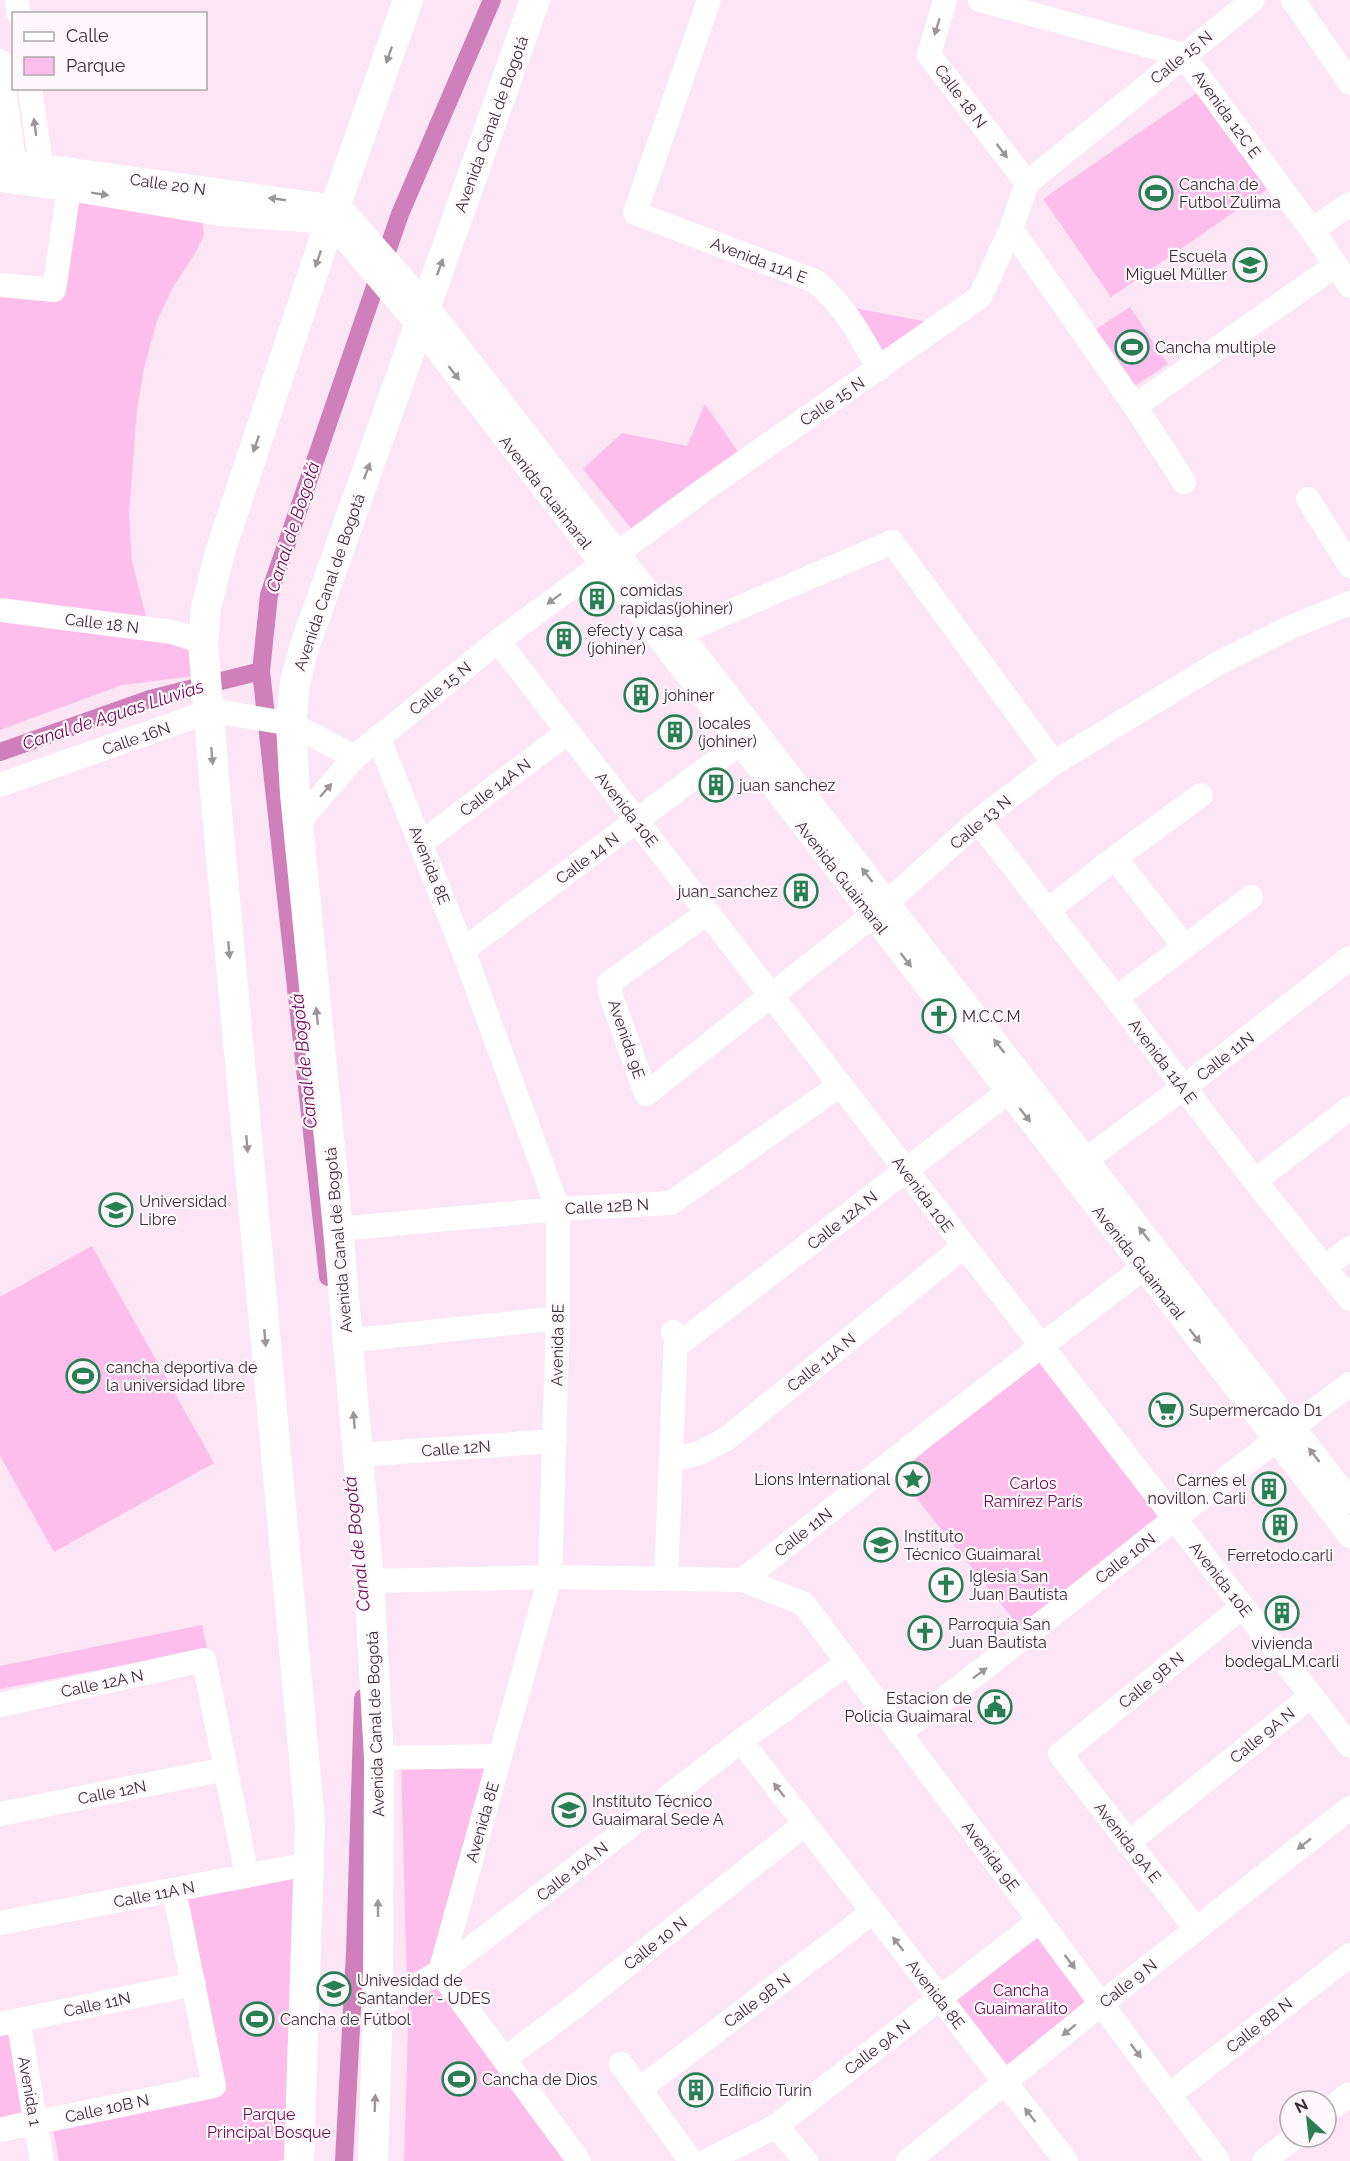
<svg xmlns="http://www.w3.org/2000/svg" width="1350" height="2161" viewBox="0 0 1350 2161" font-family="Raleway,sans-serif">
  <style>
    .green { fill: #fdbeeb }
    .lines { fill: none; stroke-linecap: round; stroke-linejoin: round }
    .canal { stroke: #cf80ba; stroke-width: 18 }
    .minor { stroke: #fff; stroke-width: 24 }
    .major { stroke: #fff; stroke-width: 30 }
    .oneway { fill: #9c969a }
    .labels { text-anchor: middle; stroke-width: 4.5; stroke-linejoin: round; paint-order: stroke }
    .street-label { font-size: 16px; fill: #392e36; stroke: #fef8fc }
    .poi-label { font-size: 16px; fill: #392e36; stroke: #fef8fc; text-anchor: start }
    .park-label { font-size: 16px; fill: #6d0a5b; stroke: #fef8fc }
    .water-label { font-size: 18px; font-style: italic; fill: #6e0b5c; stroke: #fef8fc }
  </style>
  <rect width="100%" height="100%" fill="#fce5f5"/>
  <path class="green" d="M 1201,90 L 1269,188 L 1111,297 L 1043,199 Z
    M 72,195 L 202,220 L 204,235 L 197,250 L 172,289 L 157,321 L 144,368 L 137,410 L 129,514 L 132,561 L 146,617 L 0,602 L 0,292 L 57,297 Z
    M 844,306 L 938,324 L 880,365 Z
    M 1130,307 L 1168,364 L 1133,387 L 1096,329 Z
    M 705,404 L 741,456 L 635,533 L 583,469 L 622,433 L 687,446 Z
    M 0,620 L 189,641 L 195,676 L 122,685 L 0,730 Z
    M 92,1246 L 214,1463 L 54,1552 L 0,1456 L 0,1297 Z
    M 1043,1352 L 1173,1514 L 1024,1633 L 894,1470 Z
    M 202,1625 L 207,1649 L 0,1689 L 0,1666 Z
    M 401,1760 L 491,1760 L 436,1967 L 407,1987 Z
    M 299,1874 L 306,2155 L 277,2161 L 59,2161 L 53,2130 L 220,2094 L 183,1897 Z
    M 1036,1929 L 1090,2000 L 1007,2071 L 951,1997 Z
    M 439,1979 L 572,2161 L 404,2161 L 409,1997 Z
    M 15,2030 L 31,2110 L 0,2117 L 0,2033 Z"/>
  <g class="lines">
    <path class="canal" d="M 0,752 L 150,699 L 261,671
      M 328,1277 L 261,671 L 269,595 L 400,214 L 492,0
      M 344,2161 L 355,1952 L 363,1698"/>
    <path class="minor" d="M 17,0 L 19,14
      M 709,0 L 635,213 L 815,281 C 844,305 861,336 879,369
      M 945,0 L 929,55 L 1027,183
      M 980,0 L 1183,55 L 1312,230 L 1350,286
      M 1293,0 L 1350,83
      M 0,61 L 14,162
      M 30,88 L 41,166
      M 0,160 L 335,207 L 345,213 L 426,305 L 1350,1501
      M 0,180 L 69,189 L 220,214 L 331,222 L 419,326 L 1350,1536
      M 1011,229 L 1135,406 L 1184,482
      M 1312,230 L 1350,204
      M 0,285 L 54,290 L 69,189
      M 1135,406 L 1336,265
      M 1308,499 L 1350,566
      M 0,610 L 172,632 L 203,642
      M 680,633 L 892,542 L 1054,763
      M 498,641 L 1350,1746
      M 378,737 L 463,950 L 558,1209 L 558,1318 L 550,1577 L 440,1972 L 579,2161
      M 0,785 L 208,712 L 222,712 L 291,724 L 355,757
      M 978,821 L 1116,998 L 1255,1181 L 1350,1299
      M 298,823 L 355,757 L 498,641 L 702,491 L 980,297 L 1011,229 L 1027,183 L 1253,0
      M 421,843 L 568,732
      M 1115,858 L 1184,946
      M 1048,910 L 1115,858 L 1201,795
      M 707,913 L 609,983 L 612,999 L 646,1094 L 872,916 L 978,821 L 1054,763 L 1217,664 L 1291,627 L 1350,603
      M 463,950 L 739,744
      M 1116,998 L 1251,897
      M 1073,1169 L 1183,1088 L 1350,958
      M 1255,1181 L 1350,1108
      M 338,1229 L 558,1209 L 671,1203 L 840,1085
      M 1324,1268 L 1350,1248
      M 347,1341 L 558,1318
      M 675,1347 L 1008,1092
      M 357,1455 L 555,1441
      M 671,1460 L 700,1453 L 726,1439 L 963,1247
      M 666,1578 L 676,1337 L 673,1332
      M 743,1580 L 804,1604 L 1218,2161
      M 369,1581 L 550,1577 L 743,1580 L 923,1437 L 1156,1258
      M 0,1705 L 204,1660 L 247,1876
      M 899,1733 C 1052,1619 1197,1497 1350,1384
      M 741,1741 L 1066,2161
      M 379,1758 L 500,1756
      M 0,1814 L 225,1769
      M 1128,1843 L 1311,1696
      M 0,1923 L 308,1864
      M 1196,1929 L 1060,1754 L 1242,1607
      M 378,2006 L 440,1972 L 741,1741 L 847,1663
      M 18,2020 L 42,2161
      M 0,2024 L 194,1984
      M 504,2059 L 573,2008 L 805,1824
      M 621,2064 L 691,2161
      M 640,2089 L 873,1912
      M 1169,2095 L 1350,1955
      M 1326,2112 L 1350,2094
      M 776,2126 L 806,2161
      M 0,2130 L 214,2086 L 174,1890
      M 707,2161 L 776,2126 L 1039,1921
      M 908,2161 L 1101,2004 L 1350,1808
      M 1264,2161 L 1295,2137"/>
    <path class="major" d="M 299,2161 L 310,1822 L 216,802 L 203,642 L 206,608 L 220,552 L 335,207 L 408,0
      M 373,2161 L 378,2006 L 379,1758 L 369,1581 L 338,1229 L 295,794 L 291,724 L 295,682 L 305,645 L 535,0"/>
  </g>
  <defs><path id="oneway-solid" d="M-6-.8H1V-3.2L6.5 0L1 3.2V.8H-6Z" transform="scale(1.5)"/></defs>
  <g class="oneway">
    <use href="#oneway-solid" transform="translate(937 27) rotate(107)"/>
    <use href="#oneway-solid" transform="translate(389 55) rotate(109)"/>
    <use href="#oneway-solid" transform="translate(35 127) rotate(-98)"/>
    <use href="#oneway-solid" transform="translate(1002 151) rotate(53)"/>
    <use href="#oneway-solid" transform="translate(100 194) rotate(9)"/>
    <use href="#oneway-solid" transform="translate(277 199) rotate(-172)"/>
    <use href="#oneway-solid" transform="translate(318 259) rotate(109)"/>
    <use href="#oneway-solid" transform="translate(440 267) rotate(-70)"/>
    <use href="#oneway-solid" transform="translate(454 373) rotate(52)"/>
    <use href="#oneway-solid" transform="translate(256 444) rotate(109)"/>
    <use href="#oneway-solid" transform="translate(367 471) rotate(-70)"/>
    <use href="#oneway-solid" transform="translate(554 599) rotate(143)"/>
    <use href="#oneway-solid" transform="translate(212 756) rotate(85)"/>
    <use href="#oneway-solid" transform="translate(326 790) rotate(-49)"/>
    <use href="#oneway-solid" transform="translate(867 875) rotate(-128)"/>
    <use href="#oneway-solid" transform="translate(229 950) rotate(85)"/>
    <use href="#oneway-solid" transform="translate(906 960) rotate(52)"/>
    <use href="#oneway-solid" transform="translate(317 1016) rotate(-96)"/>
    <use href="#oneway-solid" transform="translate(999 1046) rotate(-128)"/>
    <use href="#oneway-solid" transform="translate(1025 1115) rotate(52)"/>
    <use href="#oneway-solid" transform="translate(247 1144) rotate(85)"/>
    <use href="#oneway-solid" transform="translate(1144 1234) rotate(-128)"/>
    <use href="#oneway-solid" transform="translate(1195 1336) rotate(52)"/>
    <use href="#oneway-solid" transform="translate(265 1338) rotate(85)"/>
    <use href="#oneway-solid" transform="translate(354 1420) rotate(-95)"/>
    <use href="#oneway-solid" transform="translate(1314 1455) rotate(-128)"/>
    <use href="#oneway-solid" transform="translate(980 1673) rotate(-37)"/>
    <use href="#oneway-solid" transform="translate(779 1790) rotate(-128)"/>
    <use href="#oneway-solid" transform="translate(1304 1844) rotate(142)"/>
    <use href="#oneway-solid" transform="translate(378 1908) rotate(-90)"/>
    <use href="#oneway-solid" transform="translate(898 1944) rotate(-128)"/>
    <use href="#oneway-solid" transform="translate(1070 1962) rotate(53)"/>
    <use href="#oneway-solid" transform="translate(1069 2030) rotate(141)"/>
    <use href="#oneway-solid" transform="translate(1136 2051) rotate(53)"/>
    <use href="#oneway-solid" transform="translate(375 2103) rotate(-88)"/>
    <use href="#oneway-solid" transform="translate(1030 2115) rotate(-128)"/>
  </g>
  <defs>
    <g id="stadium-ring" transform="scale(1.725)"><circle r="9.5" fill="#fef8fc" stroke="#287f54" stroke-width="1.5"/><path d="M0-5a6.5 5 0 1 0 0 10a6.5 5 0 1 0 0-10ZM-3.5-1.8h7v3.6h-7Z" fill="#287f54"/></g>
    <g id="school-ring" transform="scale(1.725)"><circle r="9.5" fill="#fef8fc" stroke="#287f54" stroke-width="1.5"/><path d="M0-5L7-2L0 1L-7-2ZM-4 1L0 2.5L4 1V4Q0 6-4 4Z" fill="#287f54"/></g>
    <g id="building-ring" transform="scale(1.725)"><circle r="9.5" fill="#fef8fc" stroke="#287f54" stroke-width="1.5"/><path d="M-4-6H4V6H1V3H-1V6H-4ZM-2.5-4.3h1.7v1.8h-1.7ZM.8-4.3h1.7v1.8H.8ZM-2.5-1h1.7V.8h-1.7ZM.8-1h1.7V.8H.8Z" fill="#287f54"/></g>
    <g id="church-ring" transform="scale(1.725)"><circle r="9.5" fill="#fef8fc" stroke="#287f54" stroke-width="1.5"/><path d="M-1.2-6h2.4v3.5h3.3v2.4h-3.3V6h-2.4V-.1h-3.3v-2.4h3.3Z" fill="#287f54"/></g>
    <g id="university-ring" transform="scale(1.725)"><circle r="9.5" fill="#fef8fc" stroke="#287f54" stroke-width="1.5"/><path d="M0-5L7-2L0 1L-7-2ZM-4 1L0 2.5L4 1V4Q0 6-4 4Z" fill="#287f54"/></g>
    <g id="supermarket-ring" transform="scale(1.725)"><circle r="9.5" fill="#fef8fc" stroke="#287f54" stroke-width="1.5"/><path d="M-6-5.5h2.5l.6 2H6L4.5 2H-2.5L-4.4-4H-6ZM-1.5 3.2a1.3 1.3 0 1 0 .1 0ZM3 3.2a1.3 1.3 0 1 0 .1 0Z" fill="#287f54"/></g>
    <g id="sight-ring" transform="scale(1.725)"><circle r="9.5" fill="#fef8fc" stroke="#287f54" stroke-width="1.5"/><path d="M0-6L1.8-2.2L6-1.7L2.9 1.2L3.7 5.4L0 3.3L-3.7 5.4L-2.9 1.2L-6-1.7L-1.8-2.2Z" fill="#287f54"/></g>
    <g id="civic-ring" transform="scale(1.725)"><circle r="9.5" fill="#fef8fc" stroke="#287f54" stroke-width="1.5"/><path d="M-.6-6.5H3V-4.5H.6V-3L4-1V1h2V6H-6V1h2V-1L-.6-3ZM-1.2 2.5V6h2.4V2.5Z" fill="#287f54"/></g>
  </defs>
  <g fill-rule="evenodd">
    <use href="#stadium-ring" x="1156" y="193"/>
    <use href="#school-ring" x="1250" y="265"/>
    <use href="#stadium-ring" x="1132" y="347"/>
    <use href="#building-ring" x="597" y="599"/>
    <use href="#building-ring" x="564" y="639"/>
    <use href="#building-ring" x="641" y="695"/>
    <use href="#building-ring" x="675" y="732"/>
    <use href="#building-ring" x="716" y="785"/>
    <use href="#building-ring" x="801" y="891"/>
    <use href="#church-ring" x="939" y="1016"/>
    <use href="#university-ring" x="116" y="1210"/>
    <use href="#stadium-ring" x="83" y="1376"/>
    <use href="#supermarket-ring" x="1166" y="1410"/>
    <use href="#sight-ring" x="913" y="1479"/>
    <use href="#building-ring" x="1269" y="1489"/>
    <use href="#building-ring" x="1280" y="1525"/>
    <use href="#school-ring" x="881" y="1545"/>
    <use href="#church-ring" x="946" y="1585"/>
    <use href="#building-ring" x="1282" y="1613"/>
    <use href="#church-ring" x="925" y="1633"/>
    <use href="#civic-ring" x="995" y="1707"/>
    <use href="#university-ring" x="569" y="1810"/>
    <use href="#university-ring" x="334" y="1989"/>
    <use href="#stadium-ring" x="257" y="2019"/>
    <use href="#stadium-ring" x="459" y="2079"/>
    <use href="#building-ring" x="696" y="2090"/>
  </g>
  <g class="labels">
    <g class="street-label">
      <text transform="translate(1181 57) rotate(-39)" y="6">Calle 15 N</text>
      <text transform="translate(961 96) rotate(53)" y="6">Calle 18 N</text>
      <text transform="translate(1227 114) rotate(54)" y="6">Avenida 12C E</text>
      <text transform="translate(491 124) rotate(-70)" y="6">Avenida Canal de Bogotá</text>
      <text transform="translate(168 184) rotate(8)" y="6">Calle 20 N</text>
      <text transform="translate(759 260) rotate(21)" y="6">Avenida 11A E</text>
      <text transform="translate(832 401) rotate(-34)" y="6">Calle 15 N</text>
      <text transform="translate(546 492) rotate(52)" y="6">Avenida Guaimaral</text>
      <text transform="translate(329 582) rotate(-71)" y="6">Avenida Canal de Bogotá</text>
      <text transform="translate(102 623) rotate(7)" y="6">Calle 18 N</text>
      <text transform="translate(440 688) rotate(-39)" y="6">Calle 15 N</text>
      <text transform="translate(136 738) rotate(-19)" y="6">Calle 16N</text>
      <text transform="translate(495 787) rotate(-37)" y="6">Calle 14A N</text>
      <text transform="translate(627 809) rotate(52)" y="6">Avenida 10E</text>
      <text transform="translate(980 822) rotate(-40)" y="6">Calle 13 N</text>
      <text transform="translate(587 858) rotate(-37)" y="6">Calle 14 N</text>
      <text transform="translate(430 865) rotate(68)" y="6">Avenida 8E</text>
      <text transform="translate(842 877) rotate(52)" y="6">Avenida Guaimaral</text>
      <text transform="translate(627 1039) rotate(71)" y="6">Avenida 9E</text>
      <text transform="translate(1225 1056) rotate(-38)" y="6">Calle 11N</text>
      <text transform="translate(1163 1061) rotate(53)" y="6">Avenida 11A E</text>
      <text transform="translate(923 1194) rotate(53)" y="6">Avenida 10E</text>
      <text transform="translate(607 1206) rotate(-3)" y="6">Calle 12B N</text>
      <text transform="translate(842 1220) rotate(-38)" y="6">Calle 12A N</text>
      <text transform="translate(338 1240) rotate(-95)" y="6">Avenida Canal de Bogotá</text>
      <text transform="translate(1139 1262) rotate(52)" y="6">Avenida Guaimaral</text>
      <text transform="translate(557 1345) rotate(-89)" y="6">Avenida 8E</text>
      <text transform="translate(821 1362) rotate(-39)" y="6">Calle 11A N</text>
      <text transform="translate(456 1448) rotate(-4)" y="6">Calle 12N</text>
      <text transform="translate(803 1532) rotate(-38)" y="6">Calle 11N</text>
      <text transform="translate(1125 1558) rotate(-38)" y="6">Calle 10N</text>
      <text transform="translate(1221 1579) rotate(52)" y="6">Avenida 10E</text>
      <text transform="translate(1151 1680) rotate(-39)" y="6">Calle 9B N</text>
      <text transform="translate(102 1683) rotate(-12)" y="6">Calle 12A N</text>
      <text transform="translate(375 1724) rotate(-92)" y="6">Avenida Canal de Bogotá</text>
      <text transform="translate(1262 1735) rotate(-39)" y="6">Calle 9A N</text>
      <text transform="translate(112 1792) rotate(-11)" y="6">Calle 12N</text>
      <text transform="translate(482 1822) rotate(-74)" y="6">Avenida 8E</text>
      <text transform="translate(1128 1842) rotate(52)" y="6">Avenida 9A E</text>
      <text transform="translate(991 1856) rotate(53)" y="6">Avenida 9E</text>
      <text transform="translate(572 1871) rotate(-38)" y="6">Calle 10A N</text>
      <text transform="translate(154 1894) rotate(-11)" y="6">Calle 11A N</text>
      <text transform="translate(655 1943) rotate(-38)" y="6">Calle 10 N</text>
      <text transform="translate(1128 1983) rotate(-38)" y="6">Calle 9 N</text>
      <text transform="translate(936 1994) rotate(52)" y="6">Avenida 8E</text>
      <text transform="translate(757 2000) rotate(-37)" y="6">Calle 9B N</text>
      <text transform="translate(97 2004) rotate(-12)" y="6">Calle 11N</text>
      <text transform="translate(1259 2025) rotate(-38)" y="6">Calle 8B N</text>
      <text transform="translate(877 2047) rotate(-38)" y="6">Calle 9A N</text>
      <text transform="translate(30 2091) rotate(80)" y="6">Avenida 1</text>
      <text transform="translate(107 2108) rotate(-12)" y="6">Calle 10B N</text>
    </g>
    <g class="poi-label">
      <text x="1179" y="190">Cancha de<tspan x="1179" dy="18">Futbol Zulima</tspan></text>
      <text x="1227" y="262" text-anchor="end">Escuela<tspan x="1227" dy="18">Miguel Müller</tspan></text>
      <text x="1155" y="353">Cancha multiple</text>
      <text x="620" y="596">comidas<tspan x="620" dy="18">rapidas(johiner)</tspan></text>
      <text x="587" y="636">efecty y casa<tspan x="587" dy="18">(johiner)</tspan></text>
      <text x="664" y="701">johiner</text>
      <text x="698" y="729">locales<tspan x="698" dy="18">(johiner)</tspan></text>
      <text x="739" y="791">juan sanchez</text>
      <text x="778" y="897" text-anchor="end">juan_sanchez</text>
      <text x="962" y="1022">M.C.C.M</text>
      <text x="139" y="1207">Universidad<tspan x="139" dy="18">Libre</tspan></text>
      <text x="106" y="1373">cancha deportiva de<tspan x="106" dy="18">la universidad libre</tspan></text>
      <text x="1189" y="1416">Supermercado D1</text>
      <text x="890" y="1485" text-anchor="end">Lions International</text>
      <text x="1246" y="1486" text-anchor="end">Carnes el<tspan x="1246" dy="18">novillon. Carli</tspan></text>
      <text x="904" y="1542">Instituto<tspan x="904" dy="18">Técnico Guaimaral</tspan></text>
      <text x="1280" y="1561" text-anchor="middle">Ferretodo.carli</text>
      <text x="969" y="1582">Iglesia San<tspan x="969" dy="18">Juan Bautista</tspan></text>
      <text x="948" y="1630">Parroquia San<tspan x="948" dy="18">Juan Bautista</tspan></text>
      <text x="1282" y="1649" text-anchor="middle">vivienda<tspan x="1282" dy="18">bodegaLM.carli</tspan></text>
      <text x="972" y="1704" text-anchor="end">Estacion de<tspan x="972" dy="18">Policia Guaimaral</tspan></text>
      <text x="592" y="1807">Instituto Técnico<tspan x="592" dy="18">Guaimaral Sede A</tspan></text>
      <text x="357" y="1986">Univesidad de<tspan x="357" dy="18">Santander - UDES</tspan></text>
      <text x="280" y="2025">Cancha de Fútbol</text>
      <text x="482" y="2085">Cancha de Dios</text>
      <text x="719" y="2096">Edificio Turin</text>
    </g>
    <g class="park-label">
      <text x="1033" y="1489">Carlos<tspan x="1033" dy="18">Ramírez París</tspan></text>
      <text x="1021" y="1996">Cancha<tspan x="1021" dy="18">Guaimaralito</tspan></text>
      <text x="269" y="2120">Parque<tspan x="269" dy="18">Principal Bosque</tspan></text>
    </g>
    <g class="water-label">
      <text transform="translate(293 527) rotate(-72)" y="6">Canal de Bogotá</text>
      <text transform="translate(113 715) rotate(-18)" y="6">Canal de Aguas Lluvias</text>
      <text transform="translate(304 1061) rotate(-96)" y="6">Canal de Bogotá</text>
      <text transform="translate(357 1544) rotate(-96)" y="6">Canal de Bogotá</text>
    </g>
  </g>
  <rect x="12" y="12" width="195" height="78" fill="#fef8fc" stroke="#afa7ad" stroke-width="1.5"/>
  <rect x="24" y="32" width="30" height="9" fill="#ffffff" stroke="#afa7ad" stroke-width="1.5"/>
  <text x="66" y="42" font-size="18" fill="#392e36">Calle</text>
  <rect x="24" y="57" width="30" height="18" fill="#fdbeeb" stroke="#afa7ad" stroke-width="1.5"/>
  <text x="66" y="72" font-size="18" fill="#392e36">Parque</text>
  <g transform="translate(1308 2119) rotate(333)"><circle r="28" fill="#fef8fc" stroke="#afa7ad" stroke-width="1.5"/>
  <path d="M0-4.5L10 22L0 15L-10 22Z" fill="#287f54"/>
  <text y="-9" font-size="16" font-weight="bold" text-anchor="middle" fill="#392e36">N</text>
  </g>
</svg>
